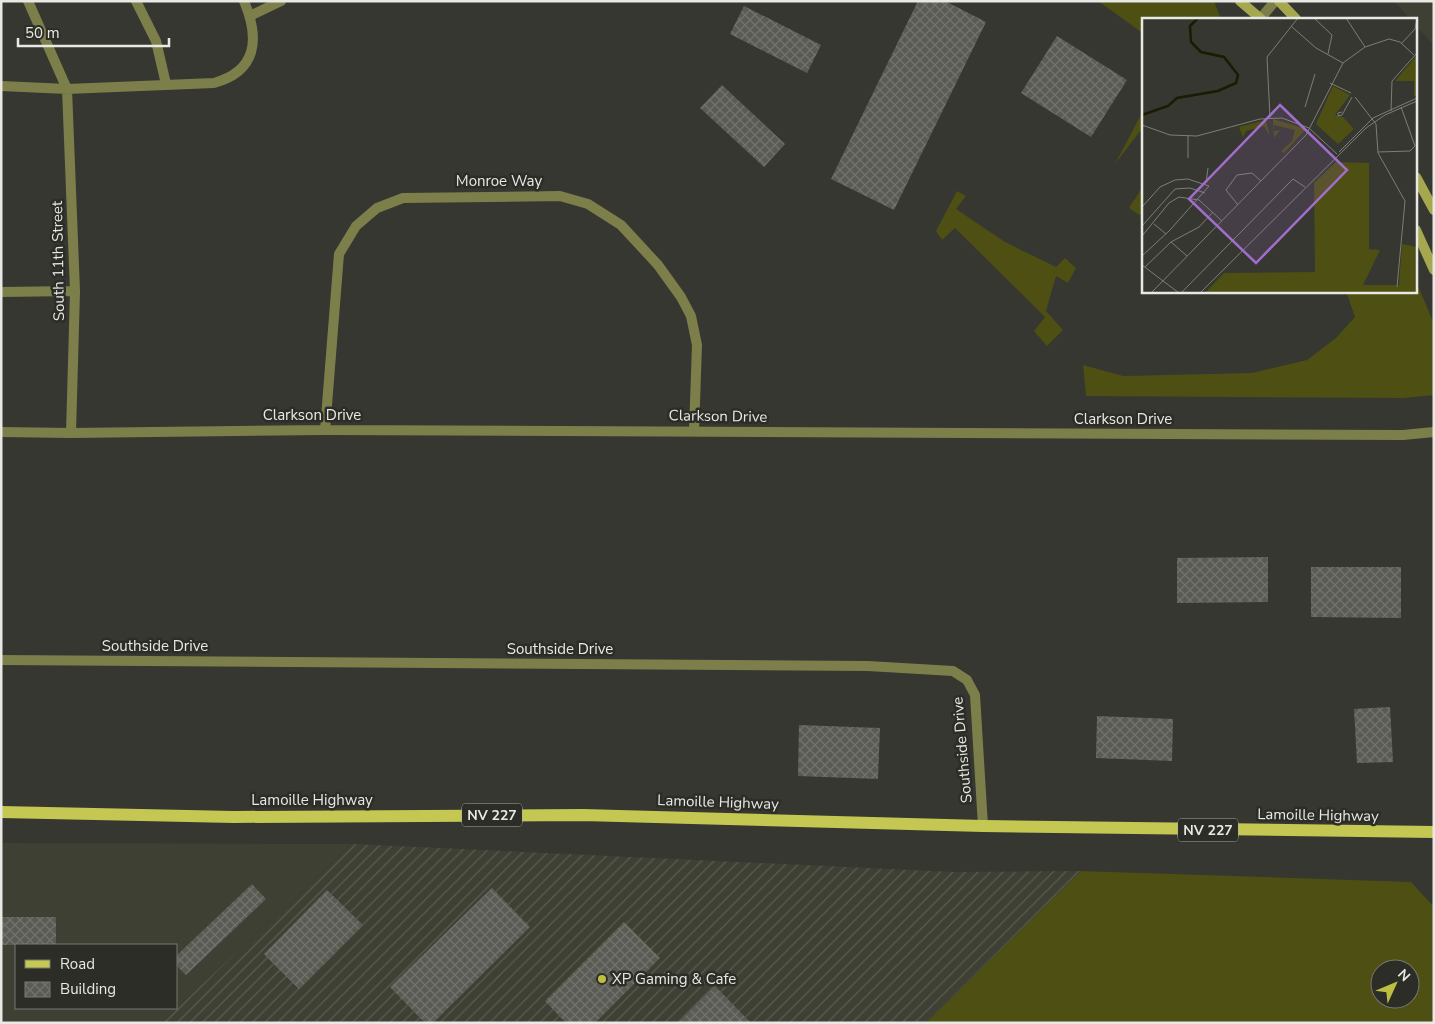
<svg xmlns="http://www.w3.org/2000/svg" width="1435" height="1024" viewBox="0 0 1435 1024" font-family="'Nunito Sans',sans-serif">
  <style>
    .built { fill: #3f4034; fill-rule: evenodd }
    .industrial { fill: url(#industrial-furrows) }
    .grass { fill: #4e4f12; fill-rule: evenodd }
    .building { fill: url(#building-cross-hatch) }
    .lines { fill: none; stroke-linecap: round; stroke-linejoin: round }
    .street { stroke: #7d7f4a; stroke-width: 10 }
    .secondary { stroke: #a5a84f; stroke-width: 10 }
    .primary { stroke: #c4c751; stroke-width: 12 }
    .poi-dot { fill: #bdbf43; stroke: #2c2d27; stroke-width: 2 }
    .labels { text-anchor: middle; stroke-width: 5; stroke-linejoin: round; paint-order: stroke }
    .shield { fill: #2c2d27; stroke: #b0b1ac; stroke-width: 1 }
    .shield-label { font-size: 14px; font-weight: bold; fill: #e8e9e5 }
    .street-label { font-size: 15px; fill: #e8e9e5; stroke: #2c2d27 }
    .poi-label { font-size: 15px; fill: #e8e9e5; stroke: #2c2d27; text-anchor: start }
    .inset-river { fill: none; stroke: #1b1b03; stroke-width: 2.5 }
    .inset-road { fill: none; stroke: #7d7e79; stroke-width: 1 }
    .view { fill: #a16ecc; fill-opacity: 0.15; stroke: #a16ecc; stroke-width: 2.5 }
    .inset-edge { fill: none; stroke: #e8e9e5; stroke-width: 2.5 }
  </style>
  <defs>
    <pattern id="industrial-furrows" width="10" height="10" patternUnits="userSpaceOnUse" patternTransform="scale(1.25)"><rect width="10" height="10" fill="#3f4034"/><path d="M-1 1l2-2M0 10L10 0M9 11l2-2" fill="none" stroke="#5b5c51"/></pattern>
    <pattern id="building-cross-hatch" width="8" height="8" patternUnits="userSpaceOnUse" patternTransform="scale(1.25)"><rect width="8" height="8" fill="#5b5b55"/><path d="M0 0l8 8M0 8l8-8" fill="none" stroke="#73736d"/></pattern>
  </defs>
  <rect width="100%" height="100%" fill="#363731"/>
  <path class="built" d="M 1394,1 L 1434,1 L 1434,45 L 1416,26 L 1416,19 L 1410,19 Z
    M 1,843 L 352,844 L 161,1023 L 1,1023 ZM 16,945 L 176,945 L 176,1008 L 16,1008 Z"/>
  <path class="industrial" d="M 352,844 L 953,872 L 1081,871 L 926,1023 L 161,1023 Z"/>
  <path class="grass" d="M 1098,1 L 1214,1 L 1221,19 L 1144,19 L 1144,34 Z
    M 1144,109 L 1144,126 L 1115,164 Z
    M 1144,185 L 1144,212 L 1139,215 L 1129,208 Z
    M 957,191 L 966,196 L 956,209 L 1005,242 L 1056,267 L 1065,258 L 1076,268 L 1068,283 L 1056,276 L 1046,311 L 1063,330 L 1047,346 L 1034,331 L 1045,317 L 955,228 L 942,240 L 936,231 Z
    M 1416,281 L 1434,324 L 1434,395 L 1404,398 L 1086,396 L 1083,365 L 1123,376 L 1252,373 L 1307,360 L 1336,338 L 1355,317 L 1346,291 L 1416,291 Z
    M 1081,871 L 1411,882 L 1434,907 L 1434,1023 L 926,1023 ZM 1380,969 L 1410,969 L 1410,999 L 1380,999 Z"/>
  <path class="building" d="M 918,1 L 945,1 L 986,22 L 894,210 L 831,179 Z
    M 744,6 L 821,45 L 807,73 L 730,34 Z
    M 1057,36 L 1127,80 L 1091,137 L 1021,93 Z
    M 722,85 L 785,144 L 764,167 L 700,108 Z
    M 1268,557 L 1268,602 L 1177,603 L 1177,558 Z
    M 1311,567 L 1401,567 L 1401,618 L 1311,617 Z
    M 1390,707 L 1393,762 L 1357,763 L 1354,709 Z
    M 1097,716 L 1173,719 L 1172,761 L 1096,758 Z
    M 799,725 L 880,728 L 878,779 L 798,776 Z
    M 252,884 L 266,899 L 186,975 L 176,965 L 176,956 Z
    M 492,888 L 530,927 L 433,1023 L 425,1023 L 390,987 Z
    M 327,890 L 363,925 L 299,989 L 264,954 Z
    M 1,917 L 56,917 L 56,945 L 1,945 Z
    M 624,922 L 660,958 L 595,1023 L 566,1023 L 545,1001 Z
    M 715,986 L 751,1023 L 678,1023 Z"/>
  <g class="lines">
    <path class="street" d="M 28,1 L 67,89 L 75,291 L 71,433
      M 136,1 L 156,41 L 166,84
      M 250,16 L 281,1
      M 1261,18 L 1275,1
      M 1,86 L 67,89 L 214,83 C 257,71 260,39 244,1
      M 1,292 L 75,291
      M 325,430 L 339,254 L 356,226 L 377,208 L 403,198 L 560,196 L 588,204 L 621,225 L 658,265 L 681,297 L 691,316 L 697,345 L 694,431
      M 1,432 L 71,433 L 325,430 L 1403,435 L 1434,432
      M 1,660 L 868,666 L 953,671 L 967,680 L 975,695 L 983,826"/>
    <path class="secondary" d="M 1240,1 L 1261,19
      M 1279,1 L 1296,19
      M 1416,177 L 1434,210
      M 1416,230 L 1434,270"/>
    <path class="primary" d="M 1,812 L 234,817 L 583,815 L 983,826 L 1434,832"/>
  </g>
  <circle class="poi-dot" cx="602" cy="979" r="5"/>
  <g class="labels">
    <g class="shield">
      <rect x="462" y="803.5" width="60" height="23" rx="4"/>
      <rect x="1178" y="818.5" width="60" height="23" rx="4"/>
    </g>
    <g class="shield-label">
      <text x="492" y="820">NV 227</text>
      <text x="1208" y="835">NV 227</text>
    </g>
    <g class="street-label">
      <text x="499" y="186">Monroe Way</text>
      <text transform="translate(58 261) rotate(-91)" y="5">South 11th Street</text>
      <text x="312" y="420">Clarkson Drive</text>
      <text transform="translate(718 416) rotate(1)" y="5">Clarkson Drive</text>
      <text x="1123" y="424">Clarkson Drive</text>
      <text x="155" y="651">Southside Drive</text>
      <text x="560" y="654">Southside Drive</text>
      <text transform="translate(962 750) rotate(-95)" y="5">Southside Drive</text>
      <text x="312" y="805">Lamoille Highway</text>
      <text transform="translate(718 802) rotate(2)" y="5">Lamoille Highway</text>
      <text transform="translate(1318 815) rotate(1)" y="5">Lamoille Highway</text>
    </g>
    <g class="poi-label">
      <text x="612" y="984">XP Gaming &amp; Cafe</text>
    </g>
  </g>
  <g transform="translate(1142 18)">
    <rect width="275" height="275" fill="#363731"/>
    <path d="M 275,37 L 275,77 L 272,78 L 272,63 L 253,63 ZM 191,68 L 208,77 L 193,97 L 201,99 L 212,111 L 196,126 L 174,106 ZM 131,101 L 164,111 L 142,135 L 139,133 L 150,123 L 153,112 L 132,107 L 132,113 L 138,112 L 132,120 ZM 124,102 L 128,118 L 122,108 L 104,113 L 101,120 L 97,109 ZM 194,144 L 227,145 L 227,231 L 238,232 L 221,267 L 257,267 L 260,226 L 275,229 L 275,275 L 63,275 L 82,255 L 173,254 L 172,165 Z" fill="#4e4f12"/>
    <path class="inset-river" d="M 0,97 L 26,88 L 35,80 L 76,73 L 94,65 L 96,57 L 82,39 L 59,34 L 49,24 L 48,8 L 56,0"/>
    <path class="inset-road" d="M 172,0 L 190,17 L 186,36M 204,0 L 223,29M 149,8 L 174,30 L 201,45M 259,26 L 273,11 L 275,0M 188,65 L 209,75M 213,79 L 234,106 L 236,135 L 263,183 L 255,269M 163,89 L 173,56M 249,93 L 250,63 L 275,35M 200,94 L 196,95 L 196,98 L 200,97 L 210,79M 128,100 L 125,39 L 156,0M 0,107 L 28,117 L 55,118 L 118,101 L 140,100 L 167,110 L 195,136M 46,117 L 46,140M 197,134 L 231,100 L 275,80M 236,134 L 268,133 L 273,128 L 259,89M 64,165 L 66,150M 96,187 L 84,172 L 95,157 L 110,155 L 119,163M 0,189 L 18,169 L 33,162 L 46,161 L 67,168 L 28,212 L 0,238M 12,206 L 24,216M 0,208 L 33,171 L 48,170 L 63,175M 0,218 L 27,185 L 37,179 L 57,182 L 80,203M 29,224 L 45,238M 0,247 L 37,275M 3,249 L 29,224 L 57,209 L 71,194M 9,275 L 164,117 L 201,45 L 223,29 L 247,21 L 258,24 L 272,37M 39,275 L 151,161 L 163,169M 58,275 L 224,110 L 243,97 L 275,83"/>
    <path class="view" d="M 138,87 L 205,152 L 114,245 L 47,181 Z"/>
    <rect width="275" height="275" class="inset-edge"/>
  </g>
  <rect width="1435" height="1024" fill="none" stroke="#e8e9e5" stroke-width="5"/>
  <rect x="15" y="944" width="162" height="65" fill="#2c2d27" stroke="#777873"/>
  <rect x="25" y="960" width="25" height="8" fill="#c4c751" stroke="#777873"/>
  <text x="60" y="969" font-size="15" fill="#e8e9e5">Road</text>
  <rect x="25" y="982" width="25" height="15" fill="url(#building-cross-hatch)" stroke="#777873"/>
  <text x="60" y="994" font-size="15" fill="#e8e9e5">Building</text>
  <g transform="translate(1395 984) rotate(46)"><circle r="24" fill="#2c2d27" stroke="#777873"/>
  <path d="M0-4L9 19L0 12L-9 19Z" fill="#bdbf43"/>
  <text y="-8" font-size="14" font-weight="bold" text-anchor="middle" fill="#e8e9e5">N</text>
  </g>
  <path d="M18 38v8h151v-8" fill="none" stroke="#e8e9e5" stroke-width="2.5"/>
  <text x="25" y="38" font-size="15" fill="#e8e9e5" stroke="#2c2d27" stroke-width="4" paint-order="stroke">50 m</text>
</svg>
